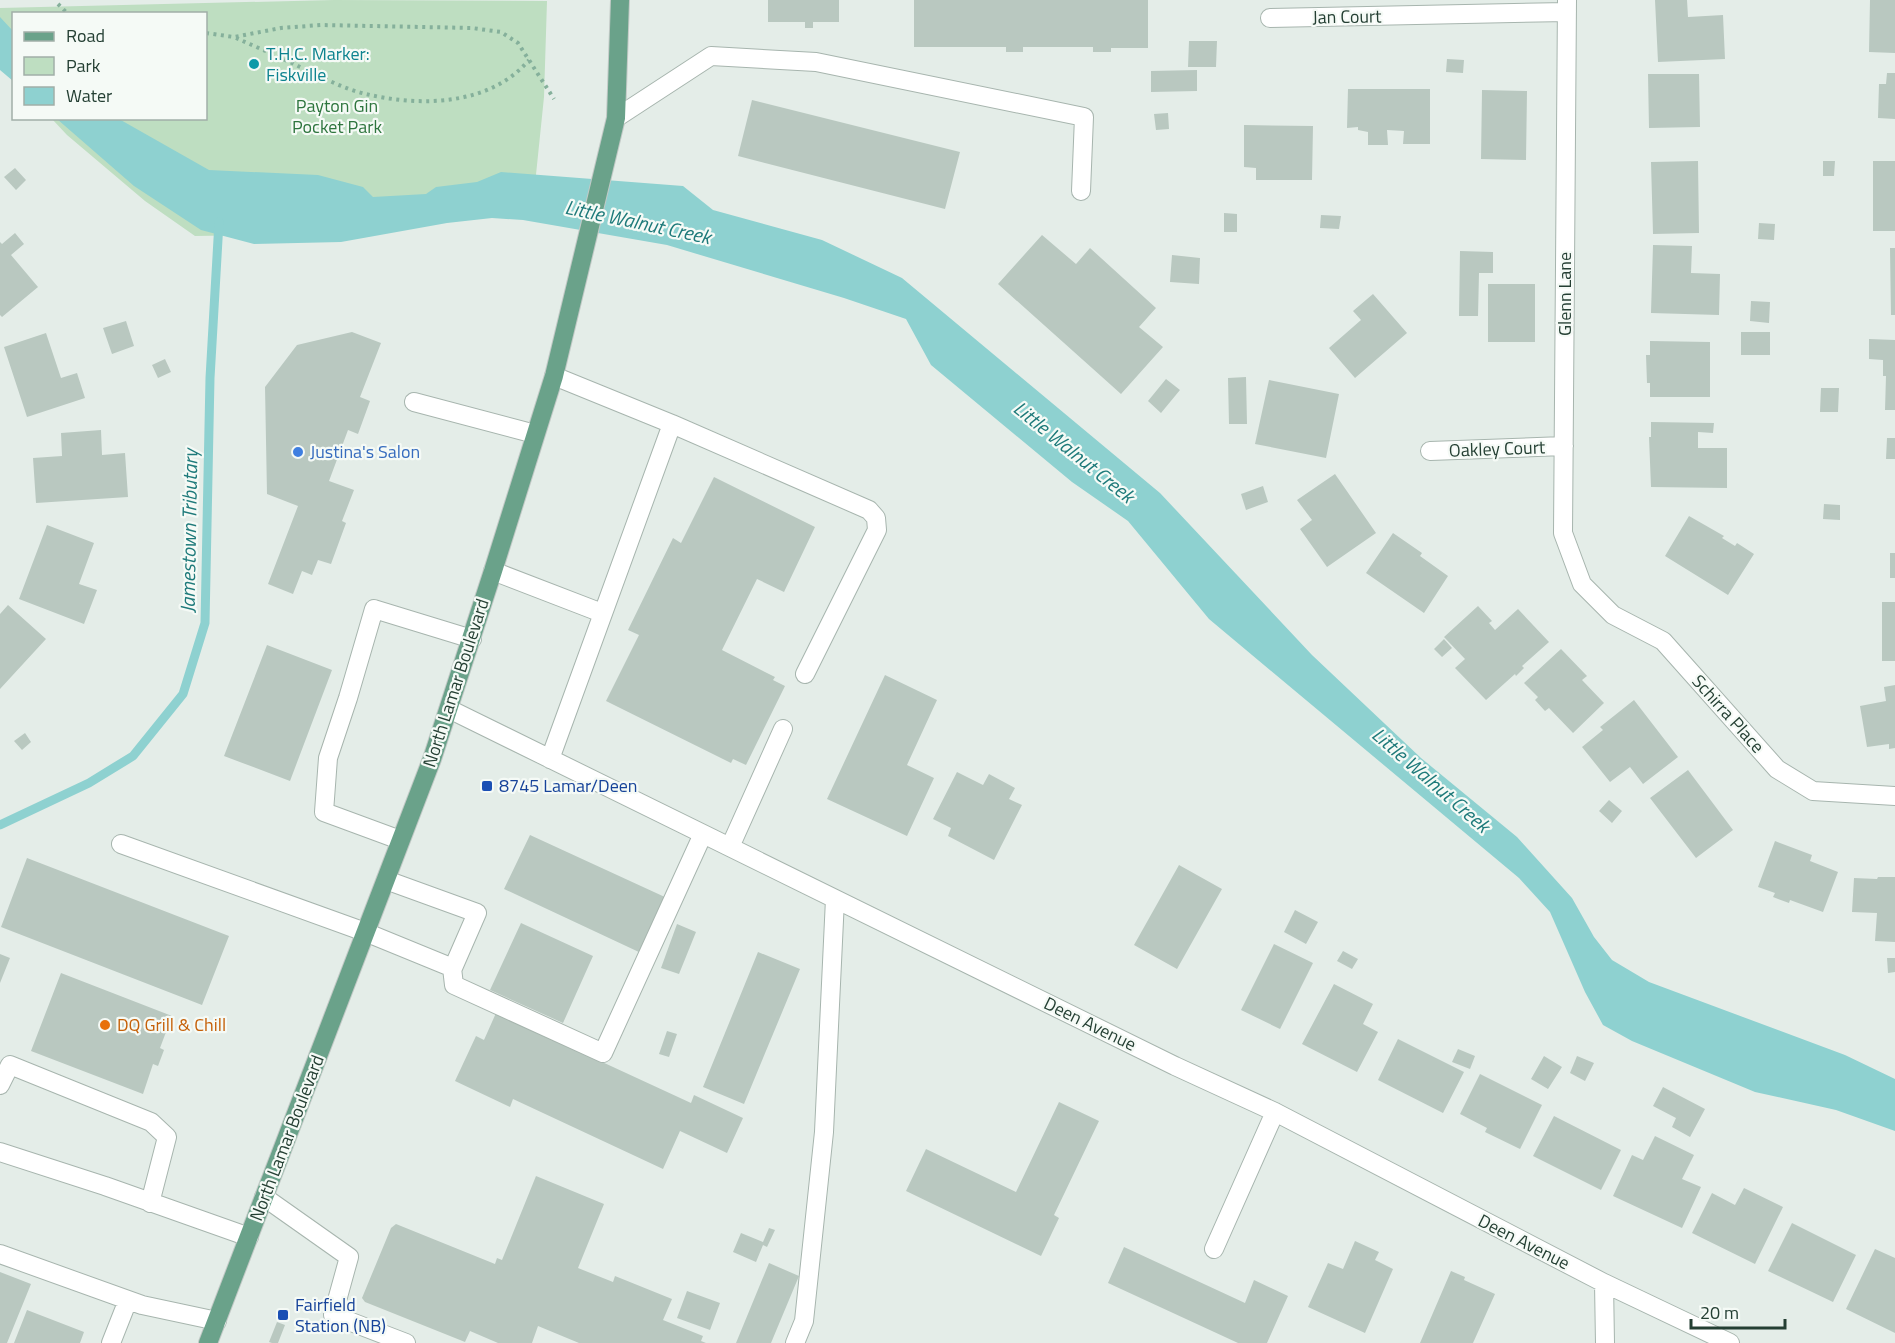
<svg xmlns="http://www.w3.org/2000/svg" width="1895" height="1343" viewBox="0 0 1895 1343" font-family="'Titillium Web',sans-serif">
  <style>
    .green { fill: #bedec1 }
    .water { fill: #8ed1d0 }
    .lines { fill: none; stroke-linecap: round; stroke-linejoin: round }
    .stream { stroke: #8ed1d0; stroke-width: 9 }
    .building { fill: #b9c8c0 }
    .minor-casing { stroke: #a7b5ae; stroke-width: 20 }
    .major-casing { stroke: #c2c9c6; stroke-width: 20 }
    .path { stroke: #85b09b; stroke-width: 4; stroke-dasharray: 3 4.5; stroke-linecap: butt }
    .minor { stroke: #fff; stroke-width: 18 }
    .major { stroke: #6aa28a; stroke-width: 18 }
    .culture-dot { fill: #0f9aa8; stroke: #f5faf6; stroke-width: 2 }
    .shop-dot { fill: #3f7fe0; stroke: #f5faf6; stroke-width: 2 }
    .transit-dot { fill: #1a4fb4; stroke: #f5faf6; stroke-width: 2 }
    .food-dot { fill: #e8710a; stroke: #f5faf6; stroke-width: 2 }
    .labels { text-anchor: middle; stroke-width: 4.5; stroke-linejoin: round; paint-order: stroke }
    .street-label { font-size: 18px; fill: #243f33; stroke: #f5faf6 }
    .culture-label { font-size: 18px; fill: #0d838f; stroke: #f5faf6; text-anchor: start }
    .park-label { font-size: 18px; fill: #2e753e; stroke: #f5faf6 }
    .shop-label { font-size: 18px; fill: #366cbe; stroke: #f5faf6; text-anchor: start }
    .transit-label { font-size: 18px; fill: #164399; stroke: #f5faf6; text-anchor: start }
    .food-label { font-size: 18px; fill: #c56008; stroke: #f5faf6; text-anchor: start }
    .water-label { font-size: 20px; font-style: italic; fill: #1e7a7a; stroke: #f5faf6 }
  </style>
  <rect width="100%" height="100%" fill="#e4ede8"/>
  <path class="green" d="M 334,0 L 547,1 L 544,97 L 534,194 L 382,233 L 195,236 L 145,201 L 67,135 L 52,119 L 206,118 L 206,14 L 14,14 L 13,78 L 0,63 L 0,8 Z"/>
  <path class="water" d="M 0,17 L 13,31 L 13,81 L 0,70 Z
    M 57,119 L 119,119 L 209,170 L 318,175 L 363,187 L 373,197 L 426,194 L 436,187 L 477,182 L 501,172 L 683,186 L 713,210 L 822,240 L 902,278 L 1160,493 L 1312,655 L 1421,758 L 1517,837 L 1572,898 L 1594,937 L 1612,960 L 1649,982 L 1845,1055 L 1895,1079 L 1895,1131 L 1836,1110 L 1755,1092 L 1632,1041 L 1603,1025 L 1585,992 L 1550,912 L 1519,878 L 1209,619 L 1128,521 L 1072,482 L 931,365 L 906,319 L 844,298 L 667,245 L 523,220 L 492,218 L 447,223 L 341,242 L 254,244 L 201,230 L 134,186 Z"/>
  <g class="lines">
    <path class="stream" d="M 0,825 L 89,783 L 133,756 L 183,694 L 205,623 L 210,378 L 219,222"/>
  </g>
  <path class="building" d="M 768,0 L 839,0 L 839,22 L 813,22 L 813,28 L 805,28 L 805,22 L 768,22 Z
    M 914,0 L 1148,0 L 1148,48 L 1111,48 L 1111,52 L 1093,52 L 1093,47 L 1023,47 L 1023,52 L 1006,52 L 1006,47 L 914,47 Z
    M 1655,0 L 1687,0 L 1688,17 L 1723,15 L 1725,59 L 1658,62 Z
    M 1870,0 L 1895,0 L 1895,53 L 1869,52 Z
    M 1189,41 L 1217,41 L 1216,67 L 1188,67 Z
    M 1447,59 L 1464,60 L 1463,73 L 1446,72 Z
    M 1197,70 L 1197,91 L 1151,92 L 1151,71 Z
    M 1887,73 L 1895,73 L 1895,119 L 1878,118 L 1879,84 L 1886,84 Z
    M 1648,74 L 1699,74 L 1700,127 L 1649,128 Z
    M 1348,89 L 1430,89 L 1430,144 L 1403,144 L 1404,131 L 1387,130 L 1388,145 L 1368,145 L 1368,132 L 1358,130 L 1358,127 L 1347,128 Z
    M 1482,90 L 1527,91 L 1526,160 L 1481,159 Z
    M 752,100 L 960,152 L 945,209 L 738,156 Z
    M 1168,113 L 1169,129 L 1156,130 L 1154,114 Z
    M 1244,125 L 1313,126 L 1312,180 L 1256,180 L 1256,168 L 1244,167 Z
    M 1698,161 L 1699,233 L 1653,234 L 1651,162 Z
    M 1823,161 L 1835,161 L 1834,176 L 1823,176 Z
    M 1873,161 L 1895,161 L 1895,231 L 1873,231 Z
    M 15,168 L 26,180 L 16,190 L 4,177 Z
    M 1224,213 L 1237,214 L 1237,232 L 1224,232 Z
    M 1321,215 L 1341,216 L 1339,229 L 1320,228 Z
    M 1759,223 L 1775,224 L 1774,240 L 1758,239 Z
    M 15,233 L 24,244 L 11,255 L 38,287 L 2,317 L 0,315 L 0,242 L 2,244 Z
    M 1042,235 L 1076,264 L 1090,248 L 1156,308 L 1139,327 L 1163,347 L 1121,394 L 998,284 Z
    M 1653,245 L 1692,246 L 1691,273 L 1720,274 L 1719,315 L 1651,313 Z
    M 1890,248 L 1895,248 L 1895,315 L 1891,315 Z
    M 1460,251 L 1493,252 L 1493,273 L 1479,273 L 1478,316 L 1459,316 Z
    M 1172,255 L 1200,258 L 1199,284 L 1170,282 Z
    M 1488,284 L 1535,284 L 1535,342 L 1488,342 Z
    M 1373,294 L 1407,333 L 1355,378 L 1329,348 L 1361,320 L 1353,311 Z
    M 1751,301 L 1770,302 L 1769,323 L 1750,321 Z
    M 126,321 L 134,346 L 112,354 L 103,328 Z
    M 352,332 L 381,343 L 360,397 L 370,401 L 358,434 L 348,430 L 329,481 L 354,490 L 342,521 L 346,523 L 331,564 L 318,560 L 312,575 L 302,571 L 293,594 L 268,584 L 298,506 L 267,494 L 265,387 L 297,345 Z
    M 1741,332 L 1770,332 L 1770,355 L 1741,355 Z
    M 46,333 L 61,378 L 77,373 L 85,398 L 27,417 L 4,347 Z
    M 1869,339 L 1895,340 L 1895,410 L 1885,410 L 1886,376 L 1883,376 L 1883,360 L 1869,359 Z
    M 1650,341 L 1710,342 L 1710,397 L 1650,397 L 1650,383 L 1647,383 L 1646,355 L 1650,355 Z
    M 165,359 L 171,372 L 158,378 L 152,365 Z
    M 1246,377 L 1247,424 L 1229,424 L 1228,378 Z
    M 1166,379 L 1180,390 L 1161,413 L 1148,401 Z
    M 1269,380 L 1339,394 L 1326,458 L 1255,444 Z
    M 1821,388 L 1839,388 L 1838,412 L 1820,412 Z
    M 1651,422 L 1714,423 L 1713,433 L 1698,432 L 1698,448 L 1727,448 L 1727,488 L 1651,487 L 1649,437 L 1651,437 Z
    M 101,430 L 102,455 L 125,453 L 128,497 L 36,503 L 33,458 L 62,456 L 61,433 Z
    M 1887,438 L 1895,438 L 1895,459 L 1886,459 Z
    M 1335,474 L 1376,533 L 1327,567 L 1300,529 L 1312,520 L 1297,500 Z
    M 714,477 L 815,527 L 784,592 L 757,579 L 722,650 L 775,677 L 773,680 L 785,686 L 746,765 L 733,759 L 731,763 L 606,701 L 639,635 L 628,630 L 673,538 L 681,543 Z
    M 1263,486 L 1268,502 L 1246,510 L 1241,494 Z
    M 1824,504 L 1840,505 L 1840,520 L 1823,519 Z
    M 1689,516 L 1724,536 L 1722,538 L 1735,546 L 1737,543 L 1754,554 L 1728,595 L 1665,556 Z
    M 47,525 L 94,543 L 79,584 L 97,590 L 84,624 L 19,599 Z
    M 1393,533 L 1422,553 L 1420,556 L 1448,576 L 1424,613 L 1366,573 Z
    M 1890,553 L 1895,553 L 1895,578 L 1890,578 Z
    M 1882,602 L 1895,602 L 1895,661 L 1882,661 Z
    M 8,605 L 46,639 L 0,689 L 0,614 Z
    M 1478,606 L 1492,621 L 1489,623 L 1495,630 L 1518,609 L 1549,642 L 1522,666 L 1524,668 L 1516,676 L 1515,674 L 1486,700 L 1455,668 L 1465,659 L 1444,637 Z
    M 1444,639 L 1452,648 L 1442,657 L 1434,649 Z
    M 267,645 L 332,670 L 290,781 L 224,756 Z
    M 1561,649 L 1587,676 L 1582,680 L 1604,703 L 1573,733 L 1549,708 L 1545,711 L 1535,700 L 1538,697 L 1524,683 Z
    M 885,675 L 937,700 L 907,765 L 934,778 L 907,836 L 827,799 Z
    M 1895,685 L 1895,748 L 1889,749 L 1889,744 L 1867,747 L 1860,706 L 1886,701 L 1884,687 Z
    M 1634,700 L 1678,757 L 1643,784 L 1630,767 L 1610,782 L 1582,747 L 1603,730 L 1600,727 Z
    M 25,733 L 31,742 L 22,750 L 14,741 Z
    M 1688,770 L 1733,830 L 1696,858 L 1650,798 Z
    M 957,772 L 983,785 L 989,774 L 1015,788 L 1009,799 L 1022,805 L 994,860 L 948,836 L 951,828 L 933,819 Z
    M 1609,800 L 1622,811 L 1612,823 L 1599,811 Z
    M 530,835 L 667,898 L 641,953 L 504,889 Z
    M 1775,841 L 1812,855 L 1810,861 L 1838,872 L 1823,912 L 1790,900 L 1789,903 L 1773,897 L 1775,893 L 1758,887 Z
    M 27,858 L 229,936 L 202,1005 L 1,927 Z
    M 1179,865 L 1222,889 L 1177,969 L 1134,945 Z
    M 1878,877 L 1895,877 L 1895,942 L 1875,941 L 1877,913 L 1852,912 L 1854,878 L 1877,879 Z
    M 1295,910 L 1318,922 L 1306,944 L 1284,932 Z
    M 521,923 L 593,956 L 563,1023 L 490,990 Z
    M 677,924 L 696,932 L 679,974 L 661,968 Z
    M 1274,944 L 1313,963 L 1280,1029 L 1241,1010 Z
    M 1343,951 L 1358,959 L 1352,969 L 1337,961 Z
    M 758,952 L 800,969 L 744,1104 L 703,1087 Z
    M 0,954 L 10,958 L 0,983 Z
    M 1887,958 L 1895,958 L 1895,972 L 1888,973 Z
    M 61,973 L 172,1016 L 160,1048 L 164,1050 L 158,1066 L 153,1064 L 143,1094 L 31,1051 Z
    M 1334,984 L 1373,1004 L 1363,1024 L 1378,1032 L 1357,1072 L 1302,1044 Z
    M 496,1013 L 691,1103 L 694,1095 L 743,1118 L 727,1153 L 680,1131 L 663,1169 L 513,1099 L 510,1107 L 455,1081 L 476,1036 L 484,1040 Z
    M 667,1031 L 677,1034 L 669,1057 L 659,1054 Z
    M 1398,1039 L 1464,1072 L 1443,1113 L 1378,1080 Z
    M 1458,1049 L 1475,1056 L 1470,1069 L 1452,1062 Z
    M 1544,1056 L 1562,1067 L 1548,1089 L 1531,1079 Z
    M 1577,1056 L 1594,1063 L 1585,1081 L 1570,1073 Z
    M 1480,1074 L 1542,1105 L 1520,1149 L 1487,1133 L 1485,1132 L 1487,1128 L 1460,1114 Z
    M 1663,1087 L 1705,1109 L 1690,1137 L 1672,1127 L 1676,1118 L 1653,1106 Z
    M 1059,1102 L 1099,1121 L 1054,1215 L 1059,1218 L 1041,1256 L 906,1191 L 926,1149 L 1016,1192 Z
    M 1554,1116 L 1621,1150 L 1601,1190 L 1533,1156 Z
    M 1655,1136 L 1694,1155 L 1682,1179 L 1701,1187 L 1682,1228 L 1613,1196 L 1632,1155 L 1643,1160 Z
    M 536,1176 L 604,1204 L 578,1268 L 613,1282 L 615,1276 L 672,1299 L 663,1320 L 703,1336 L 701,1341 L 706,1343 L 579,1343 L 538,1326 L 532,1343 L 498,1343 L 470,1331 L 465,1342 L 365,1302 L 362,1298 L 391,1228 L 396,1224 L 495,1264 L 497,1258 L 502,1260 Z
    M 1744,1188 L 1783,1207 L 1755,1264 L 1692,1233 L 1712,1193 L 1735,1205 Z
    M 1792,1223 L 1856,1255 L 1833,1302 L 1768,1271 Z
    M 769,1228 L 775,1230 L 767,1247 L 763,1245 L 756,1262 L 733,1252 L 741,1233 L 763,1242 Z
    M 1355,1241 L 1379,1252 L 1375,1260 L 1393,1269 L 1365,1333 L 1308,1307 L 1328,1263 L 1343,1269 Z
    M 1124,1247 L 1245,1303 L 1254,1280 L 1288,1296 L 1267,1343 L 1238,1343 L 1108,1283 Z
    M 1875,1249 L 1895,1258 L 1895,1333 L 1846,1309 Z
    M 769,1263 L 799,1276 L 771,1343 L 736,1343 Z
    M 1451,1271 L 1465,1277 L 1464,1280 L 1495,1294 L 1473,1343 L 1420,1343 Z
    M 0,1272 L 31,1284 L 7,1343 L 0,1343 Z
    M 687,1291 L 720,1303 L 710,1330 L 677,1318 Z
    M 27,1310 L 84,1332 L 80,1343 L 14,1343 Z
    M 277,1322 L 285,1325 L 278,1343 L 272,1343 L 269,1342 Z"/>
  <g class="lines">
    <g class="minor-casing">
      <path id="minor" d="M 1567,0 L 1563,533 L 1582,584 L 1613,615 L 1663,641 L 1777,769 L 1813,791 L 1895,796
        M 1270,18 L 1567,12
        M 616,118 L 711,56 L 816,62 L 1084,117 L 1081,191
        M 414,402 L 535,434
        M 672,424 L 869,510 L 876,518 L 877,530 L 805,674
        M 1430,451 L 1564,446
        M 493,571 L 602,613
        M 449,709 L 1175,1066 L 1275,1112 L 1604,1283 L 1730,1343
        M 550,759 L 672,424 L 554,376
        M 400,840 L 324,812 L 328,758 L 348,698 L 374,609 L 472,639
        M 121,844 L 365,932 L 453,968 L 477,913 L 386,880
        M 730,847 L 783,729
        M 452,968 L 454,985 L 603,1053 L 703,834
        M 0,1085 L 10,1065 L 151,1122 L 167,1137 L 150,1203
        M 0,1152 L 105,1186 L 249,1237
        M 264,1197 L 349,1257 L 333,1315 L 406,1343
        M 1214,1249 L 1275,1112
        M 0,1254 L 142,1305 L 217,1321
        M 1604,1283 L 1605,1343
        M 111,1343 L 128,1300
        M 795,1343 L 804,1321 L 824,1132 L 835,899"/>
    </g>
    <g class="major-casing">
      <path id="major" d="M 208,1343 L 432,759 L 493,571 L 554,376 L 616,118 L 620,0"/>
    </g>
    <path class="path" d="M 58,4 L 68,14
      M 206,33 L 234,37 L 281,28 L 321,25 L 472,28 L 501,32 L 518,43 L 554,99
      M 236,38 C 256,47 278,56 298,66 C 320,76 343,89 366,94 C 420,107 490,106 529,60"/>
    <use href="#minor" class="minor"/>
    <use href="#major" class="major"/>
  </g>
  <circle class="culture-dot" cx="254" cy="64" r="6"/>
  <circle class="shop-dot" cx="298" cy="452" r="6"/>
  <g class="transit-dot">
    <rect x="481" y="780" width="12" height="12" rx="3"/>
    <rect x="277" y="1309" width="12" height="12" rx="3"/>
  </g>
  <circle class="food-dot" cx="105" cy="1025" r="6"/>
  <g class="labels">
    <g class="street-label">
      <text transform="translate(1347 17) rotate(-1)" y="6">Jan Court</text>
      <text transform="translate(1565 294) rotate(-90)" y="6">Glenn Lane</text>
      <text transform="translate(1497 449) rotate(-2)" y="6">Oakley Court</text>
      <text transform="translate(456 683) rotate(-72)" y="6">North Lamar Boulevard</text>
      <text transform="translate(1728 714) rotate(48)" y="6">Schirra Place</text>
      <text transform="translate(1090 1024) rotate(26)" y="6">Deen Avenue</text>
      <text transform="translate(287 1138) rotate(-69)" y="6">North Lamar Boulevard</text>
      <text transform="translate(1524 1242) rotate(27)" y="6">Deen Avenue</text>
    </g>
    <g class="culture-label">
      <text x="266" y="60">T.H.C. Marker:<tspan x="266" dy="21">Fiskville</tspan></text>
    </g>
    <g class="park-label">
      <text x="337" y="112">Payton Gin<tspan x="337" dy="21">Pocket Park</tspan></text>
    </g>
    <g class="shop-label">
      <text x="310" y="458">Justina's Salon</text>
    </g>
    <g class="transit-label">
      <text x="499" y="792">8745 Lamar/Deen</text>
      <text x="295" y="1311">Fairfield<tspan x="295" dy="21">Station (NB)</tspan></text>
    </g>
    <g class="food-label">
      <text x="117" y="1031">DQ Grill &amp; Chill</text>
    </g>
    <g class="water-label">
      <text transform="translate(638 222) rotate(12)" y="7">Little Walnut Creek</text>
      <text transform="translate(1074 452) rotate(39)" y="7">Little Walnut Creek</text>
      <text transform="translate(189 531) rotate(-89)" y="7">Jamestown Tributary</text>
      <text transform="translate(1431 780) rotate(41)" y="7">Little Walnut Creek</text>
    </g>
  </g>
  <rect x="12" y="12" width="195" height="108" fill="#f5faf6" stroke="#a1afa8" stroke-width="1.5"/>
  <rect x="24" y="32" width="30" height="9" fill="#6aa28a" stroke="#a1afa8" stroke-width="1.5"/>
  <text x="66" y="42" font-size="18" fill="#243f33">Road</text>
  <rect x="24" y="57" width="30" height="18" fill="#bedec1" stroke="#a1afa8" stroke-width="1.5"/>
  <text x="66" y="72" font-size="18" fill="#243f33">Park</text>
  <rect x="24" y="87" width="30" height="18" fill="#8ed1d0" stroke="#a1afa8" stroke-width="1.5"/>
  <text x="66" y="102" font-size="18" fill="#243f33">Water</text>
  <path d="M1691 1319v9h94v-9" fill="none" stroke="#243f33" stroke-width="3"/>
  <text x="1700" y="1319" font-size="18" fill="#243f33" stroke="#f5faf6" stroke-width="4.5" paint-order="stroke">20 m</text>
</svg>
